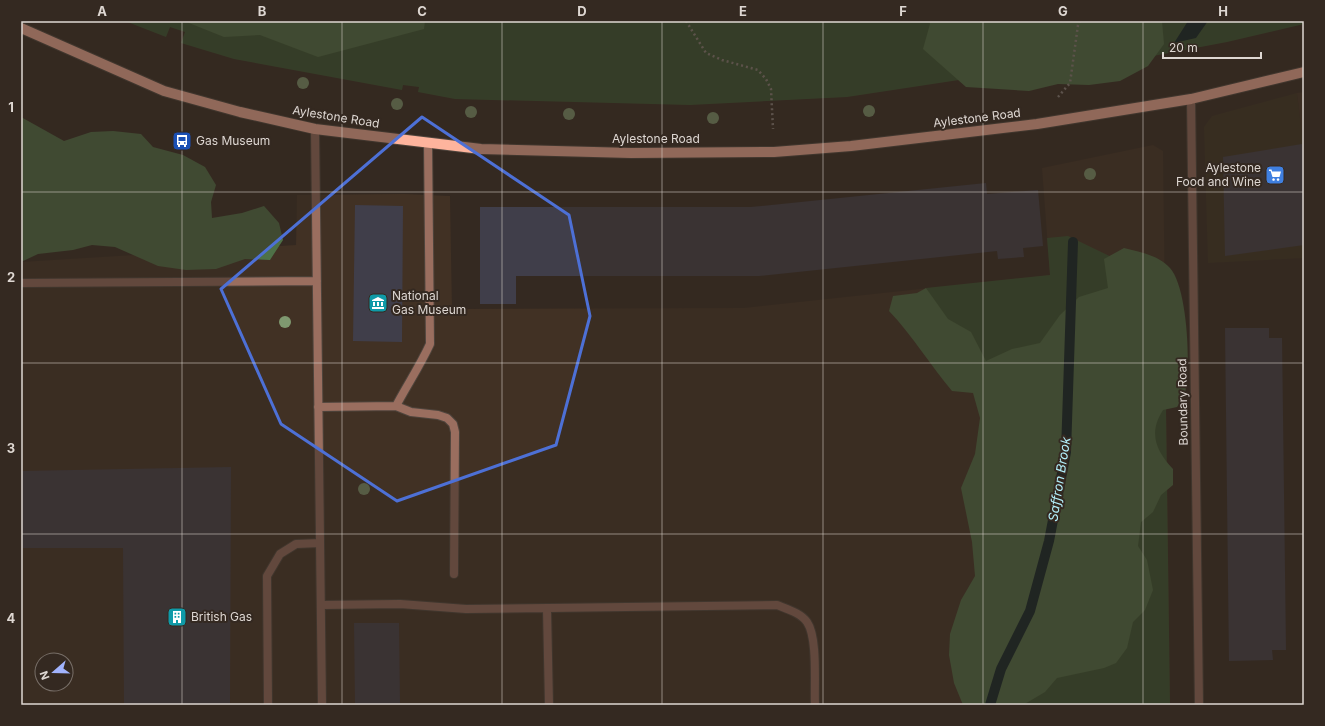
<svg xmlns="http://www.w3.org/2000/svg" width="1325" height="726" viewBox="0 0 1325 726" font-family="Inter,sans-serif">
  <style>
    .commercial { fill: #3b3221 }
    .built { fill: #413124; fill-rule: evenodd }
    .green { fill: #375631 }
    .forest { fill: #4e7147 }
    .water { fill: #082024 }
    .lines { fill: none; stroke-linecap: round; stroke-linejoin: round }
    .stream { stroke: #082024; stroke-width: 10 }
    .building { fill: #403e4a }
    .lane-casing { stroke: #4f453d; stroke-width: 10 }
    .street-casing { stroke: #4f453d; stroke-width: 10 }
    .primary-casing { stroke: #4f453d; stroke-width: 12 }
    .path { stroke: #8d847e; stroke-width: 2.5; stroke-dasharray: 2 3; stroke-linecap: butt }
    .lane { stroke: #9a6e5f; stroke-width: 8 }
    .street { stroke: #9a6e5f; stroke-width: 8 }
    .primary { stroke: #feb49d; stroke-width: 10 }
    .tree { fill: #7f9970 }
    .marked { fill: none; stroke: #4d70d6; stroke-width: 3; stroke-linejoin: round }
    .grid { fill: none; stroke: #ded7d2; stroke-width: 1; stroke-opacity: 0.55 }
    .labels { text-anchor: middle; stroke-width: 4; stroke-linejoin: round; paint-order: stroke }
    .street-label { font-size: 12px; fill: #ded7d2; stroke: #342921 }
    .poi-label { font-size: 12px; fill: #ded7d2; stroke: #342921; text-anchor: start }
    .water-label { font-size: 13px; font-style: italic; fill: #b3f0fc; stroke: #342921 }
    .neatline { fill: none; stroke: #ded7d2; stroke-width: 1.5 }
    .grid-label { font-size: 13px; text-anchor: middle; font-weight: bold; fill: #ded7d2 }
  </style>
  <rect width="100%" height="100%" fill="#342921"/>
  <path class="commercial" d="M 1297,93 L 1304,151 L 1304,258 L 1208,263 L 1204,127 L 1212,116 Z"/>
  <path class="built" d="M 1304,92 L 1304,151 L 1297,93 Z
    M 1153,145 L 1163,151 L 1170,705 L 21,705 L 21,262 L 296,245 L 297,195 L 404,194 L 450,196 L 452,309 L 744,308 L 1050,275 L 1042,168 ZM 42,660 L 66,660 L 66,684 L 42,684 Z"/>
  <path class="green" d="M 125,21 L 1304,21 L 1304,24 L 1227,42 L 1153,56 L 1018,71 L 847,97 L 690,105 L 455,99 L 418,92 L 419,87 L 403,85 L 402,90 L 234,59 L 181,43 L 185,32 L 170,27 L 166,37 Z
    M 1068,236 L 1124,263 L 1164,263 L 1170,705 L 1005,705 L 1001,590 L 999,407 L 926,288 L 1050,275 L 1047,238 Z"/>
  <path class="forest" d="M 188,21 L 425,21 L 424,29 L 318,57 L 260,35 L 224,37 L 189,23 Z
    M 929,21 L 1162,21 L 1164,44 L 1148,66 L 1120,81 L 1089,85 L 1058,84 L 1029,91 L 966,87 L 923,49 L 930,24 Z
    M 21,117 L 64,141 L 91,132 L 113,131 L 141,134 L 153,147 L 183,155 L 205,167 L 216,185 L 211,202 L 212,218 L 242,213 L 264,206 L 279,223 L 283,240 L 270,260 L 245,259 L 216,269 L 186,270 L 158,266 L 115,247 L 92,245 L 73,250 L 38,254 L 21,262 Z
    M 1124,248 C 1140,252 1158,255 1170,268 C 1188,288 1191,369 1185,393 C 1183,398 1180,403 1177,407 L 1163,410 C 1148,433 1156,451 1173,469 L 1173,485 L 1161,495 L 1153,512 L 1141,522 L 1138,546 L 1147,560 L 1153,590 L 1145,610 L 1133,622 L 1127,648 L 1116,663 L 1104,668 L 1057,678 L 1045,692 L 1023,705 L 963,705 L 954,683 L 949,655 L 950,634 L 961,600 L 975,576 L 972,542 L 961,488 L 975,454 L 980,418 L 973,393 L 952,391 C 930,365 913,336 889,311 L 893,296 L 917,293 L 926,288 L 948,319 L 971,332 L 986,361 L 1012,349 L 1040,343 L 1060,315 L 1079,297 L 1108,288 L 1104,259 Z"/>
  <path class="water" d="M 1188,21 L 1208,21 L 1196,38 L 1174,43 Z"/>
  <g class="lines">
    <path class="stream" d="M 990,705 L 1001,669 L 1030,611 L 1049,541 L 1066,452 L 1073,242"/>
  </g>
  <path class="building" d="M 1302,144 L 1304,159 L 1304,245 L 1225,256 L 1223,157 Z
    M 986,183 L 987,194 L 1038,190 L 1043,246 L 1023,248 L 1024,257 L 998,259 L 997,251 L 759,276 L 516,276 L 516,304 L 480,304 L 480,207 L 751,207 Z
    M 355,205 L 403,206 L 402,342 L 353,341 Z
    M 1225,328 L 1269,328 L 1269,338 L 1282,338 L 1286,650 L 1272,650 L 1273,660 L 1229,661 Z
    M 231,467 L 230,705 L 124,705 L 123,548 L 21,548 L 21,471 Z
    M 354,623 L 399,623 L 400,705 L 355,705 Z"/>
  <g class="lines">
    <g class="lane-casing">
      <path id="lane" d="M 315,129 L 322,705
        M 21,283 L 317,281
        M 396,406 C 407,385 420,366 430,344 L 428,143
        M 318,407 L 396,406 L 411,412 L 438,415 L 447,418 L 453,424 L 455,432 L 454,574
        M 321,605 L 400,604 L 466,609 L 777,605 C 787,609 801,613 807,622 C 818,638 814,684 815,705
        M 547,609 L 549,705
        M 268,705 L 267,576 L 280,554 L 296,544 L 320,543"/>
    </g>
    <g class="street-casing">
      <path id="street" d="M 1191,99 L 1199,705"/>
    </g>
    <g class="primary-casing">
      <path id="primary" d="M 21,28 L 164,91 L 240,112 L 315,129 L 481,149 L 631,153 L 774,152 L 851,146 L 1037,124 L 1191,99 L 1304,72"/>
    </g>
    <path class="path" d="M 686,21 L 706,53 L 722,60 L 758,70 L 766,79 L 771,89 L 773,129
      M 1058,97 L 1070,83 L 1078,25 L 1080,21"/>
    <use href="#lane" class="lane"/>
    <use href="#street" class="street"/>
    <use href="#primary" class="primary"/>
  </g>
  <g class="tree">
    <circle cx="303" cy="83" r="6"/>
    <circle cx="397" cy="104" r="6"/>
    <circle cx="869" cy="111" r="6"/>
    <circle cx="471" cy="112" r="6"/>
    <circle cx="569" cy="114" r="6"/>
    <circle cx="713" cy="118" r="6"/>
    <circle cx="1090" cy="174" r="6"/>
    <circle cx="285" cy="322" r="6"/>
    <circle cx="364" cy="489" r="6"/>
  </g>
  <path d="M0 0H1325V726H0ZM 422,117 L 569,215 L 590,316 L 556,445 L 397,501 L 281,424 L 221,289 Z" fill="#342921" fill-opacity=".55" fill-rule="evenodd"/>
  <path class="marked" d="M 422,117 L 569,215 L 590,316 L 556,445 L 397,501 L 281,424 L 221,289 Z"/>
  <path class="grid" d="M 182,21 L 182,705M 342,21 L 342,705M 502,21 L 502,705M 662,21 L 662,705M 823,21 L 823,705M 983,21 L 983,705M 1143,21 L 1143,705M 21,192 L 1304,192M 21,363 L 1304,363M 21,534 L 1304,534"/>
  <defs>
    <g id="bus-square" transform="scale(1)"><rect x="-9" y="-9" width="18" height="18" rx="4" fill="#1a4fb4" stroke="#342921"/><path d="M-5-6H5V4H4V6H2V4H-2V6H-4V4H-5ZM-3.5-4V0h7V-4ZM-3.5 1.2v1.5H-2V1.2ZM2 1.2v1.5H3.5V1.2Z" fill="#fff"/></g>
    <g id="supermarket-square" transform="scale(1)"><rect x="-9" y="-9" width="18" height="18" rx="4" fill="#3f7fe0" stroke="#342921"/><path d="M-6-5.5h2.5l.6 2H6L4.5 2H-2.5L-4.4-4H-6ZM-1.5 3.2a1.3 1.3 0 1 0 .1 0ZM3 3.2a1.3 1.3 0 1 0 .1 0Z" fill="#fff"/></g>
    <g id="museum-square" transform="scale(1)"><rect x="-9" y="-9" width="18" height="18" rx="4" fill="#0f9aa8" stroke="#342921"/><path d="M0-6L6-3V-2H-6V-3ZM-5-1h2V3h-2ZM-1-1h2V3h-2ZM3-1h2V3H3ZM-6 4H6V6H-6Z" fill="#fff"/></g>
    <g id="building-square" transform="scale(1)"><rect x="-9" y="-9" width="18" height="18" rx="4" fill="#0f9aa8" stroke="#342921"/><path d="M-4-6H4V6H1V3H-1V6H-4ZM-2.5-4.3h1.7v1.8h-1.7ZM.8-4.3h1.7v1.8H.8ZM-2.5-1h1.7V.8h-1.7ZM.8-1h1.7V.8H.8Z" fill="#fff"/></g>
  </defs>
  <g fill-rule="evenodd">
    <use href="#bus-square" x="182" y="141"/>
    <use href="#supermarket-square" x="1275" y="175"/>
    <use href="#museum-square" x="378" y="303"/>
    <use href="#building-square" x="177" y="617"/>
  </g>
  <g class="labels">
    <g class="street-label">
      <text transform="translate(336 117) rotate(9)" y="4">Aylestone Road</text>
      <text transform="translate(977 118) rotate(-7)" y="4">Aylestone Road</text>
      <text x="656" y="143">Aylestone Road</text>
      <text transform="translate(1183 402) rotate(-91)" y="4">Boundary Road</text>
    </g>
    <g class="poi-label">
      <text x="196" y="145">Gas Museum</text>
      <text x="1261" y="172" text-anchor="end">Aylestone<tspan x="1261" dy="14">Food and Wine</tspan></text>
      <text x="392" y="300">National<tspan x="392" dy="14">Gas Museum</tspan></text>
      <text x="191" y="621">British Gas</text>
    </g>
    <g class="water-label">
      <text transform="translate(1059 479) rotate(-81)" y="5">Saffron Brook</text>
    </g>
  </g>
  <rect width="1325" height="726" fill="none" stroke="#342921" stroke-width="44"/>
  <g transform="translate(54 672) rotate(250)"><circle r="19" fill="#342921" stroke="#786f68"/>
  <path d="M0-3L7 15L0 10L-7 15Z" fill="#a1b3fd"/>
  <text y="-6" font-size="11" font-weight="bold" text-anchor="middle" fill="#ded7d2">N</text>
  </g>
  <path d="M1163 52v6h98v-6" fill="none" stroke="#ded7d2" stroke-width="2"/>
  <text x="1169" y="52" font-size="12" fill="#ded7d2" stroke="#342921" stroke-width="3" paint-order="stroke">20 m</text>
  <rect x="22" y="22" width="1281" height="682" class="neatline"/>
  <g class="grid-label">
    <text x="102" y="16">A</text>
    <text x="262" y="16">B</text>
    <text x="422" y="16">C</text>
    <text x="582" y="16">D</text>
    <text x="743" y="16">E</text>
    <text x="903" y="16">F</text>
    <text x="1063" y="16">G</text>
    <text x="1223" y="16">H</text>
    <text x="11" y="112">1</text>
    <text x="11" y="282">2</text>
    <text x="11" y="453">3</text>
    <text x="11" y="623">4</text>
  </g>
</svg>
